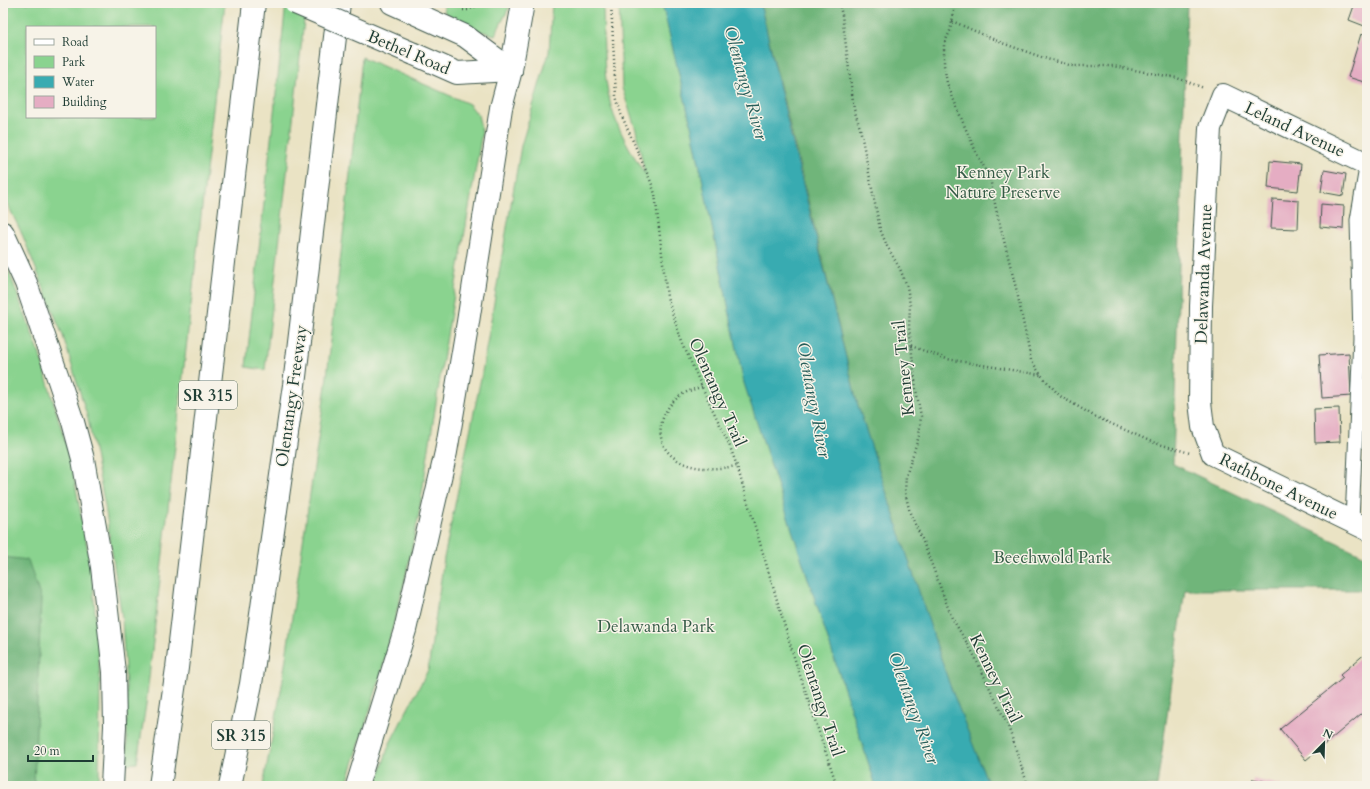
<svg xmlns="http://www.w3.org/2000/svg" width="1370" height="789" viewBox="0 0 1370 789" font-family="Cardo,serif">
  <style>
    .green { fill: #8ad38f; stroke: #548862; fill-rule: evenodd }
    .forest { fill: #6fb57a; stroke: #477957 }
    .water { fill: #39abb1; stroke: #2c7472 }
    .building { fill: #e5adc3 }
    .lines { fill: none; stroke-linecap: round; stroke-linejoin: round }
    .lane-casing { stroke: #3d564a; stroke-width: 15 }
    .street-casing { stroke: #3d564a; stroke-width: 24 }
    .primary-casing { stroke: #3d564a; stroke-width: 24 }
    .highway-casing { stroke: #3d564a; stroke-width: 24 }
    .path { stroke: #3d564a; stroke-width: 2.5; stroke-dasharray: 1 3; stroke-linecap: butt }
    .lane { stroke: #fff; stroke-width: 13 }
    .street { stroke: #fff; stroke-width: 22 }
    .primary { stroke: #fff; stroke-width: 22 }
    .highway { stroke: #fff; stroke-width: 22 }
    .primary-bridge-casing { stroke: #3d564a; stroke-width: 24; stroke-linecap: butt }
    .primary-bridge { stroke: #fff; stroke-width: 22 }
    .labels { text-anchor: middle; stroke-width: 3; stroke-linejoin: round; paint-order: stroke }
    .shield { fill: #f7f3e8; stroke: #60746a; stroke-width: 1 }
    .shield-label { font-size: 16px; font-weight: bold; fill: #1f3d34 }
    .street-label { font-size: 17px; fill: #1f3d34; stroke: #f7f3e8 }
    .park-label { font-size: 17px; fill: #345b46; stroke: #f7f3e8 }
    .water-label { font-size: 18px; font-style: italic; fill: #275e5a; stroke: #f7f3e8 }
  </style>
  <rect width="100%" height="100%" fill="#f7f3e8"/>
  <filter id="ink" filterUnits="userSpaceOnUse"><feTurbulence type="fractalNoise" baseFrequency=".025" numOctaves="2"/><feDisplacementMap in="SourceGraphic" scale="8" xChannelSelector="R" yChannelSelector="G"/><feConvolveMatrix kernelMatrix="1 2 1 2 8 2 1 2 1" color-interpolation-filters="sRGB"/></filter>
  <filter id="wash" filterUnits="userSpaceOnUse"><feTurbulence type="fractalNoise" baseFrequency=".012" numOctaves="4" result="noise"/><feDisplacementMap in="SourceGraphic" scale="16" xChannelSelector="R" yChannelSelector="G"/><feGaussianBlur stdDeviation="0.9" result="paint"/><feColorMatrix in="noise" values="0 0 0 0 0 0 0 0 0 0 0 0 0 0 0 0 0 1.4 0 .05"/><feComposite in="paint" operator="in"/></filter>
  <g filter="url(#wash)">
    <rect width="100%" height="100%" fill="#eae3c4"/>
    <path class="green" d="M 3,3 L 225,3 L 146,704 L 137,763 L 127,764 L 127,704 L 122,618 L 105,506 L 88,419 L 63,336 L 22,234 L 3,195 ZM 27,27 L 155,27 L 155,117 L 27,117 Z
      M 286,3 L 306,3 L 265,370 L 246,367 Z
      M 443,3 L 510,3 L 510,6 L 495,35 L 473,29 L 445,13 Z
      M 552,3 L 603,3 C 604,37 602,73 611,106 C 618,131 632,153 645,174 L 636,130 L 622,88 L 619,3 L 662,3 L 692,129 L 744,383 L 876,786 L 376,786 L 389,745 L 428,670 L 444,558 L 481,378 L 521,146 L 549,52 Z
      M 362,57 L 469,104 L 478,115 L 482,132 L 441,371 L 418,519 L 405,579 L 380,678 L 346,786 L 263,786 L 282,685 L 326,385 L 352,156 Z
      M 3,256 L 39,352 L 71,462 L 92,573 L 100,678 L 99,786 L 3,786 Z"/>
    <path class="forest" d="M 760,3 L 1187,3 L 1173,464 L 1367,557 L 1367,590 L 1185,590 L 1157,786 L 989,786 L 949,683 L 858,406 Z
      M 3,557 L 28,560 L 41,599 L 34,786 L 3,786 Z"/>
    <path class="water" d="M 662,3 L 760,3 L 792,140 L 858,406 L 949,683 L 989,786 L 876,786 L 744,383 L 692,129 Z"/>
    <g id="blocks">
      <path class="building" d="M 1355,3 L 1367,3 L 1367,27 L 1349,20 Z
        M 1361,34 L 1367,36 L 1367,83 L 1348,77 Z
        M 1270,161 L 1301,164 L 1298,191 L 1268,188 Z
        M 1324,170 L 1346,174 L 1343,196 L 1321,192 Z
        M 1273,199 L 1299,201 L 1298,229 L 1271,228 Z
        M 1321,204 L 1344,206 L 1343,229 L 1320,227 Z
        M 1349,353 L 1351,396 L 1322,398 L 1319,355 Z
        M 1339,408 L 1340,442 L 1315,443 L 1314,409 Z
        M 1367,652 L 1367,709 L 1306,760 L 1280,729 L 1343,678 L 1340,675 Z
        M 1253,779 L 1281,785 L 1281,786 L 1252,786 Z"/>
    </g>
  </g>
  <g filter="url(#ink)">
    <use href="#blocks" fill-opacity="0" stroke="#3d564a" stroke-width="1"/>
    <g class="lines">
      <g class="lane-casing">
        <path id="lane" d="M 1360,337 L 1357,220 L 1367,162
          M 1352,521 L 1360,337 L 1367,341"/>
      </g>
      <g class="street-casing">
        <path id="street" d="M 1367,164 L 1223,95 L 1210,128 L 1201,306 L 1200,402 L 1203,427 L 1213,454 L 1367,529"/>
      </g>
      <g class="primary-casing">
        <path id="primary" d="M 392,3 L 465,36 L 511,70
          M 414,54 L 457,73 L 511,70"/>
      </g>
      <g class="highway-casing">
        <path id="highway" d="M 3,233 L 26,283 L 73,422 L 83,459 L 102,567 L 114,672 L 115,726 L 112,786
          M 160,786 L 177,668 L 254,3
          M 230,786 L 251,684 L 294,385 L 339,3
          M 357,786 L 405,630 L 446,452 L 468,322 L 501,108 L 511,70 L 523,3"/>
      </g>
      <path class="path" d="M 611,3 L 616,96 L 621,114 L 651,182 L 655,194 L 667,297 L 682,342 L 702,387 L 729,444 L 737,466 L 794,657 L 837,786
        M 839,3 L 842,15 L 854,109 L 860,128 L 880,229 L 887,246 L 900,269 L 907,286 L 910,305 L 909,327 L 916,390 L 921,416 L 919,436 L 906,476 L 905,492 L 910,513 L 922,539 L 952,618 L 973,653 L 1008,726 L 1028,786
        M 953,3 L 954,12 L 950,31 L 944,44 L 944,65 L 947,83 L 964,125 L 977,154 L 990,178 L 996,209 L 1017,292 L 1031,360 L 1041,375 L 1060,396 L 1094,416 L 1152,442 L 1190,453
        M 463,10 L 468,10 L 483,3
        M 952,21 L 1002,43 L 1047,59 L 1073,66 L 1113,66 L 1177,78 L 1204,88
        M 911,346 L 947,359 L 1041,375
        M 702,387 C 694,389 688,391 681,395 C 659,410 651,443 676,459 C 693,471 717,469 737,466"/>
      <use href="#lane" class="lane"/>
      <use href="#street" class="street"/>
      <use href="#primary" class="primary"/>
      <use href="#highway" class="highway"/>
      <g class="primary-bridge-casing">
        <path id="primary-bridge" d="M 295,3 L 414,54"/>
      </g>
      <use href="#primary-bridge" class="primary-bridge"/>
    </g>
  </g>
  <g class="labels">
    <g class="shield">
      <rect x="179" y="381" width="58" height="28" rx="3"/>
      <rect x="212" y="721" width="58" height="28" rx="3"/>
    </g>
    <g class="shield-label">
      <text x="208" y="401">SR 315</text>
      <text x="241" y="741">SR 315</text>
    </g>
    <g class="street-label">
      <text transform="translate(409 52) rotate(23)" y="6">Bethel Road</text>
      <text transform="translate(1295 129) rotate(25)" y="6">Leland Avenue</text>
      <text transform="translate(1203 274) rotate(-88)" y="6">Delawanda Avenue</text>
      <text transform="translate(903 368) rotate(-96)" y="6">Kenney Trail</text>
      <text transform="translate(718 392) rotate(66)" y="6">Olentangy Trail</text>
      <text transform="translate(291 396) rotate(-82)" y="6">Olentangy Freeway</text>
      <text transform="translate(1279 486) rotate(26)" y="6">Rathbone Avenue</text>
      <text transform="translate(996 678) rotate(64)" y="6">Kenney Trail</text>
      <text transform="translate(821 700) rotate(72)" y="6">Olentangy Trail</text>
    </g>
    <g class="park-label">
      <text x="1003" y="178">Kenney Park<tspan x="1003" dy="20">Nature Preserve</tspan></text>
      <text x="1052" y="563">Beechwold Park</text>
      <text x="656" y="632">Delawanda Park</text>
    </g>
    <g class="water-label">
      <text transform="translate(746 83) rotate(74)" y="6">Olentangy River</text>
      <text transform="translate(814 400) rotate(79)" y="6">Olentangy River</text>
      <text transform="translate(914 708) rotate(70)" y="6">Olentangy River</text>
    </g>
  </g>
  <rect width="1370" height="789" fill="none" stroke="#f7f3e8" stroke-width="16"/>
  <rect x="26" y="26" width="130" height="92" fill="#f7f3e8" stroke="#a1aaa0"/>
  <rect x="34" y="39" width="20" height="6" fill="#ffffff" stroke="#a1aaa0"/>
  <text x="62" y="46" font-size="12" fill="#1f3d34">Road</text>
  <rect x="34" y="56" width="20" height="12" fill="#8ad38f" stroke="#a1aaa0"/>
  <text x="62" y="66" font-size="12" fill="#1f3d34">Park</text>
  <rect x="34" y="76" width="20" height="12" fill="#39abb1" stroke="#a1aaa0"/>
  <text x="62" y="86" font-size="12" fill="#1f3d34">Water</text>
  <rect x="34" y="96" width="20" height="12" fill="#e5adc3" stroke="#a1aaa0"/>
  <text x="62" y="106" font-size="12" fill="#1f3d34">Building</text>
  <g transform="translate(1324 743) rotate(23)" stroke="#f7f3e8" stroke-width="3" paint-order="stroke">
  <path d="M0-3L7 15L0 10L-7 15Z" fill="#1f3d34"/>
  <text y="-6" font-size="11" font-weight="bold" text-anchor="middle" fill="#1f3d34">N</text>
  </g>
  <path d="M28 755v6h65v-6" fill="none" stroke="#1f3d34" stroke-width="2"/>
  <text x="34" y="755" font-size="12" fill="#1f3d34" stroke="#f7f3e8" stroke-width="3" paint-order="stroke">20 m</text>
</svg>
